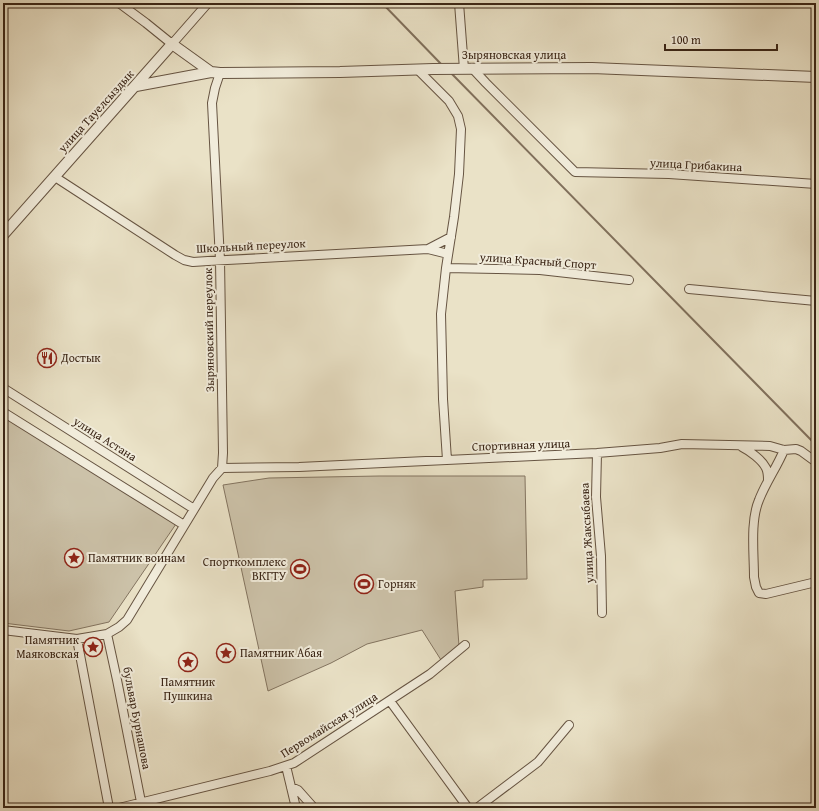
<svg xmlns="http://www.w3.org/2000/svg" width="819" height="811" viewBox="0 0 819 811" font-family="'Gentium Book Plus',serif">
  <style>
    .green { fill: #ccc2a9; stroke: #837460 }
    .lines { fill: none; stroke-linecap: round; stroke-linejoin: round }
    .stream { stroke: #80705c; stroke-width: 2 }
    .minor-casing { stroke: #665442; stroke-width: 10 }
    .tertiary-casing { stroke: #665442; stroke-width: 12 }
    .minor { stroke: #f1ecdb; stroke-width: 8 }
    .tertiary { stroke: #f1ecdb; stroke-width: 10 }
    .labels { text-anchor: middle; stroke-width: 4; stroke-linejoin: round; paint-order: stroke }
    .street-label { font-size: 12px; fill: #3a2516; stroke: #f1ecdb }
    .poi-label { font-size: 12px; fill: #3a2516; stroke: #f1ecdb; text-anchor: start }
  </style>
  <rect width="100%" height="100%" fill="#eae2c7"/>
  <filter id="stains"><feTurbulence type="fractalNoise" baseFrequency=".005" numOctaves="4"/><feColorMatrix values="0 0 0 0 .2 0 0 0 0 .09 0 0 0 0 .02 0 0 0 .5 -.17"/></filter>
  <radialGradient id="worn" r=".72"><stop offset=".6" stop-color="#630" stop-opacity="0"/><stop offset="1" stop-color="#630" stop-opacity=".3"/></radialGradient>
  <path class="green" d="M 3,416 L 176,524 L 109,622 L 69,631 L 3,623 Z
    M 379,476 L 525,476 L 527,579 L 483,580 L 483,587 L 455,591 L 459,646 L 441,660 L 422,630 L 367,644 L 331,663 L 268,691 L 223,485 L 269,478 Z"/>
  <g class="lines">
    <path class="stream" d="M 382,3 L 442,65
      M 450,72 L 816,445"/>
    <g class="minor-casing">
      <path id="minor" d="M 119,3 L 146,23 L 172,44 L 208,3
        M 459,3 L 464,69
        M 472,68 L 486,83 L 575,172 L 669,174 L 816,184
        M 418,70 L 449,101 L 458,116 L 461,129 L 459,174 L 454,217 L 446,268 L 441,314 L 443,399 L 447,460
        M 220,73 L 215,88 L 212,103 L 220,260 L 223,453 L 222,468
        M 55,177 L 175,255 L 184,260 L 193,262 L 208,261 L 428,249 L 448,254
        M 428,249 L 451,237
        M 446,268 L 540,270 L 629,280
        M 689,289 L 816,301
        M 3,388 L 194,509
        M 3,412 L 184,525
        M 742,447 C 750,451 762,460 766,468 C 768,472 768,476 768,480
        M 784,450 C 777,467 766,482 759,500 C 750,521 754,554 754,577 L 756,587 L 759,593 L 766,594 L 816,582
        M 597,453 L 596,497 L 601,556 L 602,613
        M 222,468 L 299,467 L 597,453 L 660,448 L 682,444 L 770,446 L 784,450 L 796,449 L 801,451 L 816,462
        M 3,630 L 77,639 L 107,634 L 119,627 L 127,620 L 213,478 L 222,468
        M 107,634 L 117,680 L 142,807
        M 77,639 L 109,808
        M 390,701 L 468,808
        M 286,766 L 296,808
        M 291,787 L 298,790 L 314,808
        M 119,808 L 270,771 L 294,763 L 430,674 L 465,645
        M 477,808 L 538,762 L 569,725"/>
    </g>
    <g class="tertiary-casing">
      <path id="tertiary" d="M 136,86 L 211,72 L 220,73 L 340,72 L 433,69 L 592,68 L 816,77
        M 3,235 L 172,44 L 211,72"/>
    </g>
    <use href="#minor" class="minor"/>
    <use href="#tertiary" class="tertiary"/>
  </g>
  <defs>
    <g id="restaurant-ring" transform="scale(1)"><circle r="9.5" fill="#f1ecdb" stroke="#8f2418" stroke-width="1.5"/><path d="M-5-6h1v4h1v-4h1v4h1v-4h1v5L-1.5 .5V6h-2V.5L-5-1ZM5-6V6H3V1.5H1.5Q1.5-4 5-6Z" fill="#8f2418"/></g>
    <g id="sight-ring" transform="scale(1)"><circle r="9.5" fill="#f1ecdb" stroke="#8f2418" stroke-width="1.5"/><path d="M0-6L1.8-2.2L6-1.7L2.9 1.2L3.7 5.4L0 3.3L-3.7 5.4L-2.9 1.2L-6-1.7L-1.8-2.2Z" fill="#8f2418"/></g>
    <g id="stadium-ring" transform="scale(1)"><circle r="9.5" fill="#f1ecdb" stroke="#8f2418" stroke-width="1.5"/><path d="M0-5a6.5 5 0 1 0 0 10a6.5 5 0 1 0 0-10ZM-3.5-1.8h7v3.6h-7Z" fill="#8f2418"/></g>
  </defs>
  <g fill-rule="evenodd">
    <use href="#restaurant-ring" x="47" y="358"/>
    <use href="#sight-ring" x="74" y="558"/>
    <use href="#stadium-ring" x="300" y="569"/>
    <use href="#stadium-ring" x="364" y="584"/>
    <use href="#sight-ring" x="93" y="647"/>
    <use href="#sight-ring" x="226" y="653"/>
    <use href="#sight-ring" x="188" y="662"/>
  </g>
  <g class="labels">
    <g class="street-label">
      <text x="514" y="59">Зыряновская улица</text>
      <text transform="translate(96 111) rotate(-48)" y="4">улица Тауелсыздык</text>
      <text transform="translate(696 165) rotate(3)" y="4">улица Грибакина</text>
      <text transform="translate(251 246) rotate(-3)" y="4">Школьный переулок</text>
      <text transform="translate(538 261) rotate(4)" y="4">улица Красный Спорт</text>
      <text transform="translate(209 330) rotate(-91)" y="4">Зыряновский переулок</text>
      <text transform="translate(105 439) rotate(32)" y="4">улица Астана</text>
      <text transform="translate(521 445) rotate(-2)" y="4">Спортивная улица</text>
      <text transform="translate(587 533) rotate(-93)" y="4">улица Жаксыбаева</text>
      <text transform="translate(137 718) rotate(79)" y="4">бульвар Бурнашова</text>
      <text transform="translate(329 725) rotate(-32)" y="4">Первомайская улица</text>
    </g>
    <g class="poi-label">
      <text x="61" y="362">Достык</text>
      <text x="88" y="562">Памятник воинам</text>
      <text x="286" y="566" text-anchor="end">Спорткомплекс<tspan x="286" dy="14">ВКГТУ</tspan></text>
      <text x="378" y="588">Горняк</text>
      <text x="79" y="644" text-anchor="end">Памятник<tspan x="79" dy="14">Маяковская</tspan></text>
      <text x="240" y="657">Памятник Абая</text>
      <text x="188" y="686" text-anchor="middle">Памятник<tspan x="188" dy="14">Пушкина</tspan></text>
    </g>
  </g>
  <rect width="819" height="811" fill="none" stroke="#eae2c7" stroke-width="16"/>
  <rect x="4" y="4" width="811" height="803" fill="none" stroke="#3a2516" stroke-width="2"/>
  <rect x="8" y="8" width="803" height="795" fill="none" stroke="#3a2516"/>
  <path d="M665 44v6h112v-6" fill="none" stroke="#3a2516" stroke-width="2"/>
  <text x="671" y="44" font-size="12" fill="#3a2516" stroke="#f1ecdb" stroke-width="3" paint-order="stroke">100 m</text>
  <rect width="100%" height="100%" filter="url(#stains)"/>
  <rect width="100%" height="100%" fill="url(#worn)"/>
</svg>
